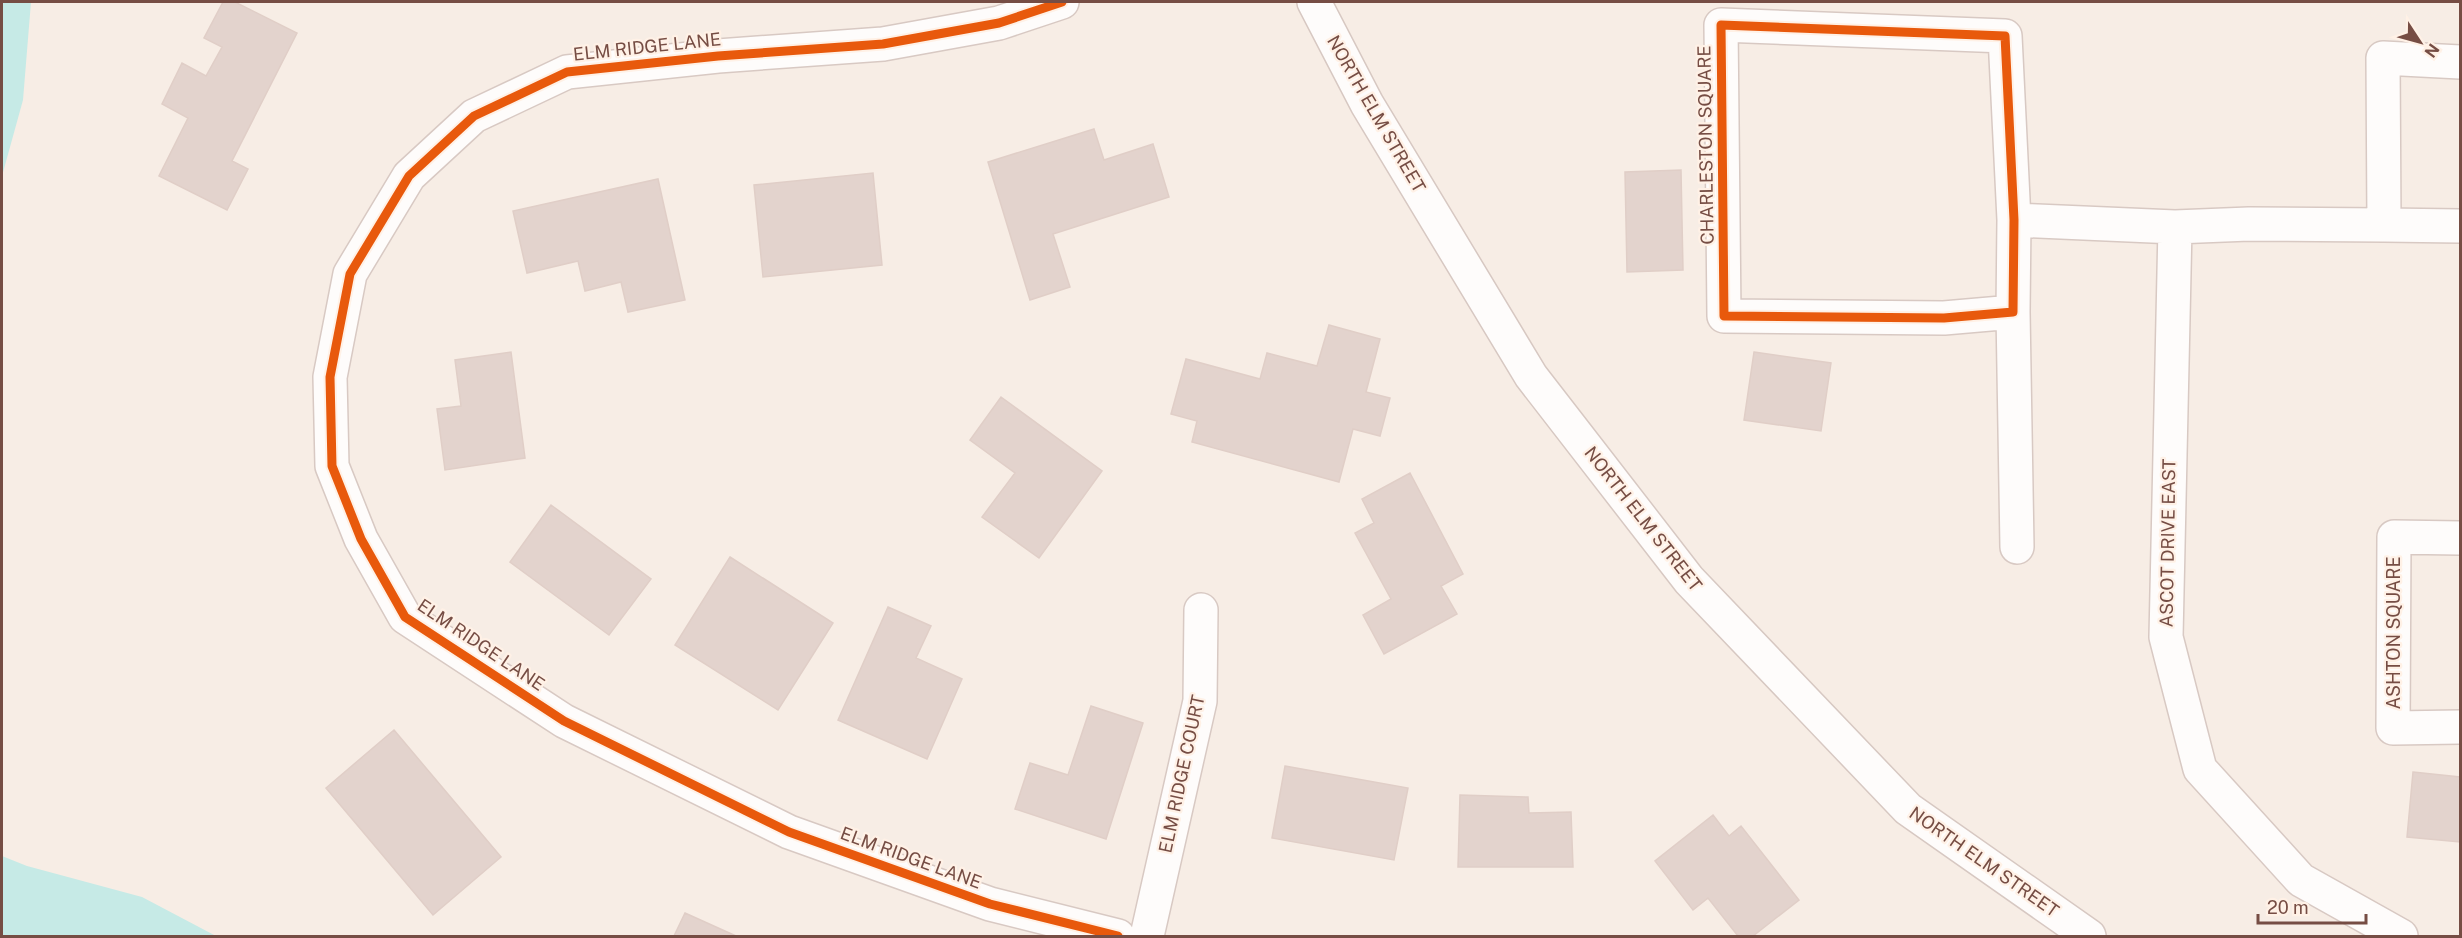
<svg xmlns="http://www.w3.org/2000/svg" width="2462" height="938" viewBox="0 0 2462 938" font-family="'Public Sans',sans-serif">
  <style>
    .water { fill: #c6eae6 }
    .building { fill: #e3d3cd; stroke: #e0cec7; stroke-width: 1.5 }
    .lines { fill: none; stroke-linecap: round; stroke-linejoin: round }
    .minor-casing { stroke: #d8c9c3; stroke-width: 36 }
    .secondary-casing { stroke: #d7c8c2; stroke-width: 36 }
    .minor { stroke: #fefcfb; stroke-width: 33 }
    .secondary { stroke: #fefcfb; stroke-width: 33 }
    .cycleway-casing { stroke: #fff1e6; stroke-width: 13 }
    .cycleway { stroke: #e8590c; stroke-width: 9 }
    .labels { text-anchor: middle; stroke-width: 4.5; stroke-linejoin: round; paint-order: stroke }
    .street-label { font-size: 18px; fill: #764d44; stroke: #fff1e6 }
  </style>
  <rect width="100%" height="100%" fill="#f7ede5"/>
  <path class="water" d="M 2,2 L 31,2 L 23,100 L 2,176 Z
    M 2,856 L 27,866 L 142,897 L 216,936 L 2,936 Z"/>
  <path class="building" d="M 223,2 L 235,2 L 297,33 L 232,161 L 248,169 L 227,210 L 159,176 L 188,118 L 162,104 L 182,63 L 206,76 L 222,47 L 204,38 Z
    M 1094,129 L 1104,160 L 1153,144 L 1169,197 L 1053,234 L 1070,287 L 1030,300 L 988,162 Z
    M 1681,170 L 1683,270 L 1627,272 L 1625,172 Z
    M 873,173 L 882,265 L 763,277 L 754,185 Z
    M 658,179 L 685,300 L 628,312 L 621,282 L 585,291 L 578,261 L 527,273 L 513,211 Z
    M 1329,325 L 1380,339 L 1366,392 L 1390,398 L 1380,436 L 1353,429 L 1339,482 L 1192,442 L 1197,421 L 1171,414 L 1186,359 L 1260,379 L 1267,353 L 1317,366 Z
    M 511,352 L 525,458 L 445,470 L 437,409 L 461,406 L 455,360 Z
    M 1754,352 L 1831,363 L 1821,431 L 1744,420 Z
    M 1001,397 L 1102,471 L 1039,558 L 982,517 L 1015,473 L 970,440 Z
    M 1410,473 L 1463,574 L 1441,586 L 1457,614 L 1384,654 L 1363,615 L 1391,599 L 1355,533 L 1374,523 L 1362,499 Z
    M 551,505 L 651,579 L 609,635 L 510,562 Z
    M 730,557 L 833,623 L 778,710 L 675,645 Z
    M 888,607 L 931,626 L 916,658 L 962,679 L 927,759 L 838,720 Z
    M 1091,706 L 1143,723 L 1106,839 L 1015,809 L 1030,763 L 1068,775 Z
    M 394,730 L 501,857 L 433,915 L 326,788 Z
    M 1285,766 L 1408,788 L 1394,860 L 1272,838 Z
    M 2413,772 L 2460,777 L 2460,842 L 2407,837 Z
    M 1460,795 L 1528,797 L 1529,813 L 1571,812 L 1573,867 L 1458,867 Z
    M 1713,815 L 1729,836 L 1741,826 L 1799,900 L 1753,936 L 1738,936 L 1708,898 L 1693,910 L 1655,861 Z
    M 685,913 L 736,936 L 674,936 Z"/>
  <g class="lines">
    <g class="minor-casing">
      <path id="minor" d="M 1062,2 L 999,23 L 883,44 L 718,56 L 567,72 L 474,116 L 409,176 L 350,274 L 330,377 L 332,466 L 361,539 L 405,617 L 564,721 L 789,832 L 990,904 L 1118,936
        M 1721,25 L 2005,36 L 2014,220 L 2013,312 L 1944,318 L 1724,316 Z
        M 2460,62 L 2383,58 L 2384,225 L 2460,226
        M 2014,220 L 2175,227 L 2249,224 L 2384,225
        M 2175,227 L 2166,637 L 2200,769 L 2301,880 L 2401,936
        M 2013,312 L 2017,547
        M 2460,538 L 2394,537 L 2393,728 L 2460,727
        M 1147,936 L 1200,701 L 1201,610"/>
    </g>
    <g class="secondary-casing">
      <path id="secondary" d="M 1314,2 L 1367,104 L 1531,376 L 1689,580 L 1908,809 L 2089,936"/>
    </g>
    <use href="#minor" class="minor"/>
    <use href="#secondary" class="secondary"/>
    <g class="cycleway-casing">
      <path id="cycleway" d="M 1062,2 L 999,23 L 883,44 L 718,56 L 567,72 L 474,116 L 409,176 L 350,274 L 330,377 L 332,466 L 361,539 L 405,617 L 564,721 L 789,832 L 990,904 L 1118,936
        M 1721,25 L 2005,36 L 2014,220 L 2013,312 L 1944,318 L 1724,316 Z"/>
    </g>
    <use href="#cycleway" class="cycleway"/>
  </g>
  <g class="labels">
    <g class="street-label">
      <text transform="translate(647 47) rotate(-6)" y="6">ELM RIDGE LANE</text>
      <text transform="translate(1376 114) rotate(60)" y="6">NORTH ELM STREET</text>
      <text transform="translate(1706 145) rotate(-91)" y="6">CHARLESTON SQUARE</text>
      <text transform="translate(1643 519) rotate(52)" y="6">NORTH ELM STREET</text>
      <text transform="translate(2168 543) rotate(-89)" y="6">ASCOT DRIVE EAST</text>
      <text transform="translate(2394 633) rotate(-90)" y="6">ASHTON SQUARE</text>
      <text transform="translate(481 645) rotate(34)" y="6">ELM RIDGE LANE</text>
      <text transform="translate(1182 774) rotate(-78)" y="6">ELM RIDGE COURT</text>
      <text transform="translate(911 858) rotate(20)" y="6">ELM RIDGE LANE</text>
      <text transform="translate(1984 862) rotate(35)" y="6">NORTH ELM STREET</text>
    </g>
  </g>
  <rect width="2462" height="938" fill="none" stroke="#764d44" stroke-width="6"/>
  <g transform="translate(2420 42) rotate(126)" stroke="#fff1e6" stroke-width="4.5" paint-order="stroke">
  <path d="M0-4.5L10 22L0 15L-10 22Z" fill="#764d44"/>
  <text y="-9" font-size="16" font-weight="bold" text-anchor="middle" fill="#764d44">N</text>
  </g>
  <path d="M2258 914v9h108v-9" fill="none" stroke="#764d44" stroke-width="3"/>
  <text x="2267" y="914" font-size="18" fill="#764d44" stroke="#fff1e6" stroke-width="4.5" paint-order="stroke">20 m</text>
</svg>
